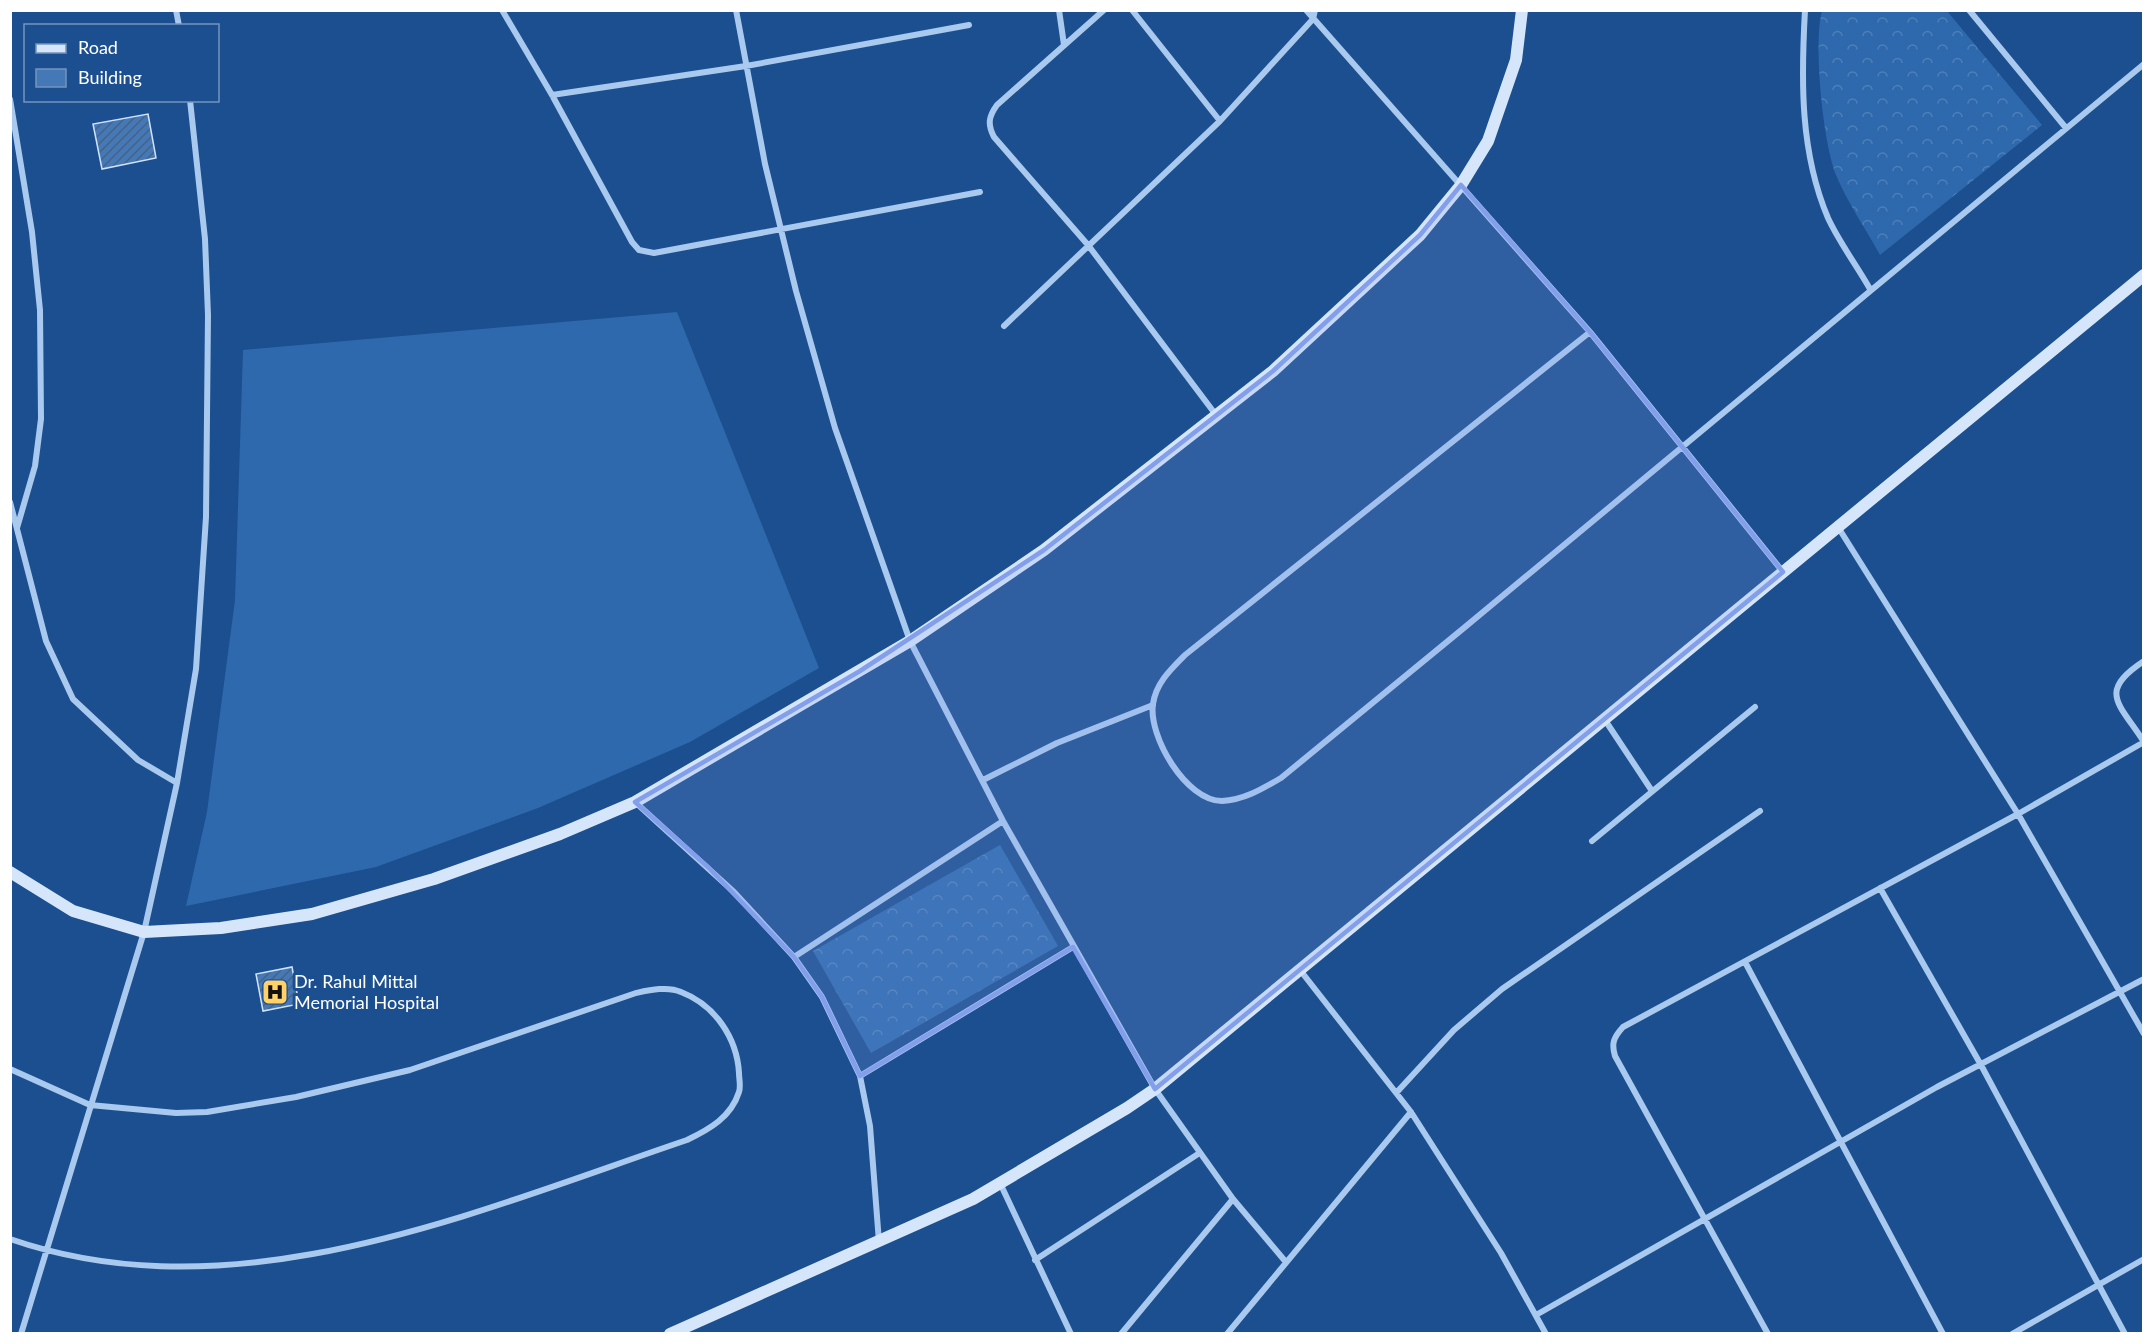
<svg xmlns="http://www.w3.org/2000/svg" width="2154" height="1344" viewBox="0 0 2154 1344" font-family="Lato,sans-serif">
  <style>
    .forest { fill: url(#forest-crowns) }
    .pitch { fill: #2e69ad }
    .building { fill: url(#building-hatch); stroke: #cfe3fa; stroke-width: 1.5 }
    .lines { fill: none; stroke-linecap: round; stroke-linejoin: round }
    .street { stroke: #a9c9ee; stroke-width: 6 }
    .secondary { stroke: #d6e6fa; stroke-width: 12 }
    .marked { fill: #839eea; fill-opacity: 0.2; stroke: #839eea; stroke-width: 4.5; stroke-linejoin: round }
    .labels { text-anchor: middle; stroke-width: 6; stroke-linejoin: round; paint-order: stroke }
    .poi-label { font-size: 18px; fill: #fff; stroke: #1b4f8f; text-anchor: start }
  </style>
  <defs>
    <pattern id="forest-crowns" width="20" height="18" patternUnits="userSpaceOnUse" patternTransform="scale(1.5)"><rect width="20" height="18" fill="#2e69ad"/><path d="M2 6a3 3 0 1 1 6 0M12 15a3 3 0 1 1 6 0" fill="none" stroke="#4d80b9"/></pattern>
    <pattern id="building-hatch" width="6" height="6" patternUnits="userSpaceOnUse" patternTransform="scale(1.5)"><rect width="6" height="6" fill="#4478b7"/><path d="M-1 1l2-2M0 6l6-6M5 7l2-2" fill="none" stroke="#486282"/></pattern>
  </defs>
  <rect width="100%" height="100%" fill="#1b4f8f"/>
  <path class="forest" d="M 1822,11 L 1947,11 L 2042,125 L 1880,255 C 1866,229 1847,202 1836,175 C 1823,143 1813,43 1822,11 Z
    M 1000,845 L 1058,946 L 871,1053 L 813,951 Z"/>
  <path class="pitch" d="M 677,312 L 819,668 L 690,742 L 538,808 L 376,867 L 186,906 L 207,812 L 235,600 L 243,350 Z"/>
  <path class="building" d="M 148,114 L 156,158 L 102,169 L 93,124 Z
    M 292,967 L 299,1004 L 263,1011 L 256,974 Z"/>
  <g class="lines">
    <path class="street" d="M 176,10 L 179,26
      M 502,10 L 552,95 L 632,242 L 639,250 L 654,253 L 980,192
      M 736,10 L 765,164 L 796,291 L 835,428 L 910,641 L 1003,821 L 1155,1089 L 1233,1199 L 1285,1261
      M 1059,10 L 1064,45
      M 1104,10 L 997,105 C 989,116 987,124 994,137 L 1088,245 L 1216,415
      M 1132,10 L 1220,121
      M 1306,10 L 1590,332 L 1783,572
      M 1805,10 C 1801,81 1800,152 1828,218 C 1839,242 1857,266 1870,289
      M 1969,10 L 2066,128
      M 552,95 L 746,66 L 969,25
      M 10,99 L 32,232 L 40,310 L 41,419 L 35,466 L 17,528
      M 1004,326 L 1220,121 L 1313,19 L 1315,10
      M 1590,332 L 1185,655 C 1171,669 1156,683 1153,704 C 1148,736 1186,801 1222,801 C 1244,800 1262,789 1281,778 C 1570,542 1856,303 2144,64
      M 10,502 L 46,641 L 73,699 L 138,760 L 177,783
      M 1838,527 L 2018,814 L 2144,1034
      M 2144,661 C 2097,692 2119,703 2144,742
      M 1605,720 L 1652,791
      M 983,780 L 1057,743 L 1153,705
      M 635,802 L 734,892 L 794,957
      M 1003,821 L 794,957 L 822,997 L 860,1076 L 1073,947
      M 1592,841 L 1755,707
      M 1880,888 L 1981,1065 L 2125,1334
      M 1745,962 L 1943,1334
      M 1300,970 L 1411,1112 L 1501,1253 L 1546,1334
      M 10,1069 L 90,1105 L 176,1113 L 207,1112 L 296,1097 L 410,1070 L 636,993 C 650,990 668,986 681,992 C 715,1005 737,1038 739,1073 C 739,1079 741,1086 739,1092 C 731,1117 710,1129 687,1140 C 474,1212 236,1317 10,1239
      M 860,1076 L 870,1126 L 879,1242
      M 1397,1092 L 1454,1030 L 1502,989 L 1760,811
      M 1000,1183 L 1071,1334
      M 1035,1260 L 1198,1154
      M 1536,1315 L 1937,1087 L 2144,979
      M 21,1334 L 144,932 L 177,783 L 196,669 L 206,517 L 208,315 L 205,239 L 190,100
      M 1121,1334 L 1233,1199
      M 1227,1334 L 1411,1112
      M 1768,1334 L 1615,1056 C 1611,1043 1614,1037 1623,1027 L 2018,814 L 2144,742
      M 2012,1334 L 2144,1259"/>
    <path class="secondary" d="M 10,872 L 73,911 L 144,932 L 221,928 L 312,914 L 434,879 L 560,834 L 635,802 L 910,641 L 1044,550 L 1273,371 L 1420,235 L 1461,185 L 1488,141 L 1516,60 L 1522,10
      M 670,1334 L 973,1199 L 1127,1108 L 1155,1089 L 2144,275"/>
  </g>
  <path class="marked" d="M 1461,185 L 1590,332 L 1783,572 L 1155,1089 L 1073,947 L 860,1076 L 822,997 L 794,957 L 709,868 L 635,802 L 860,671 L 1044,550 L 1273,371 L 1420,235 Z"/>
  <defs>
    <g id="hospital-square" transform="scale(1.35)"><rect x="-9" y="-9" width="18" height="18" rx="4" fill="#ffd166" stroke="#1b4f8f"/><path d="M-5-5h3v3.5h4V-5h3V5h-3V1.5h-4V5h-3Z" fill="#111"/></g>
  </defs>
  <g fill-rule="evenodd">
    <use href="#hospital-square" x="275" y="992"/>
  </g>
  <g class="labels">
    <g class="poi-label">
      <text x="294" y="988">Dr. Rahul Mittal<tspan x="294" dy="21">Memorial Hospital</tspan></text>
    </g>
  </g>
  <rect width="2154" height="1344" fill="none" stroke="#ffffff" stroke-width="24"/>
  <rect x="24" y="24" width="195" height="78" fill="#1b4f8f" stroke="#7695bc" stroke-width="1.5"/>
  <rect x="36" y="44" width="30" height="9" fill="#d6e6fa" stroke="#7695bc" stroke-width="1.5"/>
  <text x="78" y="54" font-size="18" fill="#ffffff">Road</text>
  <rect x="36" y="69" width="30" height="18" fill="#4478b7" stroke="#7695bc" stroke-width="1.5"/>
  <text x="78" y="84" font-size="18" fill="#ffffff">Building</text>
</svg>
